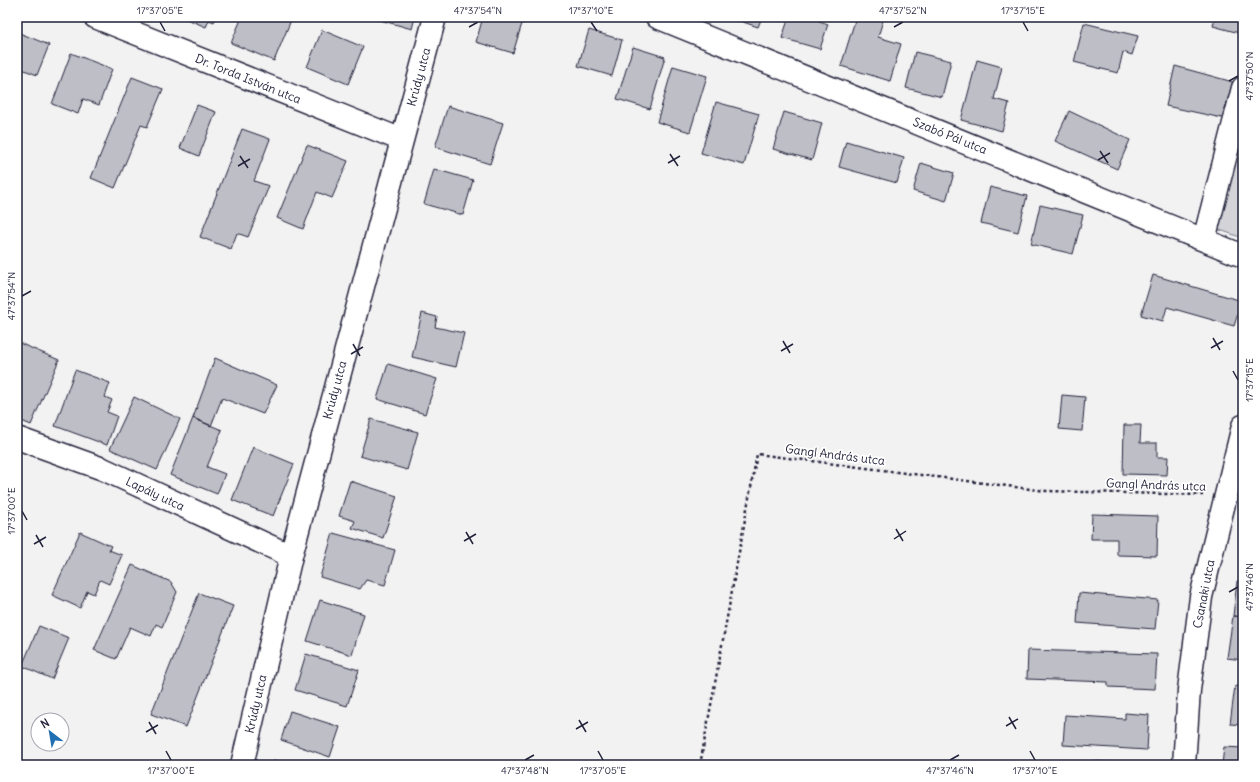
<svg xmlns="http://www.w3.org/2000/svg" width="1260" height="782" viewBox="0 0 1260 782" font-family="Delius,sans-serif">
  <style>
    .green { fill: #d3d3d8; stroke: #7a7a8a }
    .building { fill: #bebec6; stroke: #22223b }
    .lines { fill: none; stroke-linecap: round; stroke-linejoin: round }
    .minor-casing { stroke: #22223b; stroke-width: 25 }
    .path { stroke: #22223b; stroke-width: 2.5; stroke-dasharray: 3 3; stroke-linecap: butt }
    .minor { stroke: #fff; stroke-width: 22 }
    .ticks { fill: none; stroke: #22223b; stroke-width: 1.5 }
    .labels { text-anchor: middle; stroke-width: 3.5; stroke-linejoin: round; paint-order: stroke }
    .street-label { font-size: 12px; fill: #22223b; stroke: #fff }
    .neatline { fill: none; stroke: #22223b; stroke-width: 1.5 }
    .ticks-label { font-size: 10px; text-anchor: middle; fill: #22223b }
  </style>
  <rect width="100%" height="100%" fill="#f2f2f3"/>
  <filter id="ink" filterUnits="userSpaceOnUse"><feTurbulence type="fractalNoise" baseFrequency=".025" numOctaves="2"/><feDisplacementMap in="SourceGraphic" scale="8" xChannelSelector="R" yChannelSelector="G"/><feConvolveMatrix kernelMatrix="1 2 1 2 8 2 1 2 1" color-interpolation-filters="sRGB"/></filter>
  <g filter="url(#ink)">
    <path class="green" d="M 1243,128 L 1243,238 L 1217,229 Z"/>
    <path class="building" d="M 182,17 L 216,17 L 214,22 L 209,20 L 206,27 Z
      M 242,17 L 283,17 L 291,20 L 274,61 L 231,43 Z
      M 369,17 L 415,17 L 412,29 Z
      M 483,17 L 524,17 L 513,53 L 476,42 Z
      M 728,17 L 762,17 L 758,27 Z
      M 789,17 L 815,17 L 814,19 L 828,24 L 820,49 L 782,38 Z
      M 856,17 L 884,17 L 878,37 L 901,44 L 890,81 L 841,66 Z
      M 1215,17 L 1243,17 L 1243,34 L 1213,26 Z
      M 1084,23 L 1138,36 L 1132,55 L 1123,52 L 1118,73 L 1074,62 Z
      M 322,30 L 363,47 L 348,84 L 307,67 Z
      M 589,30 L 622,40 L 612,76 L 578,66 Z
      M 17,32 L 49,45 L 37,75 L 17,67 Z
      M 633,47 L 665,57 L 650,109 L 617,99 Z
      M 915,52 L 951,61 L 942,97 L 906,88 Z
      M 71,53 L 112,69 L 99,105 L 83,99 L 78,114 L 52,104 Z
      M 977,60 L 1002,67 L 994,99 L 1009,103 L 1002,131 L 961,120 Z
      M 673,66 L 707,76 L 690,132 L 657,122 Z
      M 1175,66 L 1233,82 L 1222,118 L 1166,106 Z
      M 132,77 L 163,89 L 147,127 L 141,125 L 115,188 L 91,178 Z
      M 716,102 L 759,114 L 744,165 L 701,153 Z
      M 197,105 L 216,112 L 199,156 L 180,148 Z
      M 448,106 L 503,123 L 490,164 L 435,147 Z
      M 1069,111 L 1130,140 L 1117,169 L 1055,141 Z
      M 784,112 L 822,123 L 812,160 L 773,149 Z
      M 242,129 L 270,139 L 254,181 L 269,186 L 248,237 L 237,233 L 231,249 L 200,237 Z
      M 846,141 L 904,158 L 897,183 L 839,167 Z
      M 307,145 L 348,161 L 332,198 L 317,192 L 303,229 L 277,218 Z
      M 921,163 L 954,173 L 946,201 L 913,191 Z
      M 434,169 L 473,180 L 463,215 L 424,204 Z
      M 990,187 L 1027,196 L 1018,232 L 981,223 Z
      M 1040,205 L 1083,215 L 1073,254 L 1031,244 Z
      M 1153,275 L 1242,301 L 1234,326 L 1167,307 L 1163,321 L 1141,315 Z
      M 422,313 L 437,317 L 435,327 L 464,333 L 456,367 L 412,357 Z
      M 17,342 L 59,360 L 31,425 L 17,419 Z
      M 215,358 L 277,385 L 263,414 L 222,398 L 211,426 L 193,418 Z
      M 388,364 L 437,379 L 425,414 L 377,399 Z
      M 75,370 L 110,383 L 105,397 L 112,400 L 107,412 L 117,416 L 107,445 L 55,426 Z
      M 1062,395 L 1085,397 L 1082,431 L 1059,429 Z
      M 134,397 L 180,419 L 157,470 L 110,449 Z
      M 193,418 L 222,430 L 207,467 L 225,474 L 217,494 L 170,475 Z
      M 371,419 L 418,432 L 407,470 L 360,456 Z
      M 1124,425 L 1141,425 L 1140,443 L 1157,443 L 1157,457 L 1168,457 L 1167,475 L 1123,474 Z
      M 253,447 L 294,464 L 273,516 L 232,500 Z
      M 350,481 L 397,496 L 383,538 L 352,528 L 355,521 L 339,516 Z
      M 1092,514 L 1158,516 L 1157,556 L 1117,555 L 1117,539 L 1091,539 Z
      M 80,532 L 111,546 L 109,550 L 122,555 L 109,584 L 100,580 L 94,594 L 87,591 L 80,608 L 52,595 Z
      M 333,533 L 395,550 L 385,585 L 366,580 L 360,589 L 320,577 Z
      M 132,565 L 171,582 L 177,592 L 162,627 L 156,624 L 151,636 L 130,627 L 116,659 L 94,650 Z
      M 1237,581 L 1243,582 L 1243,617 L 1233,616 Z
      M 199,593 L 233,606 L 186,727 L 151,714 Z
      M 1079,593 L 1158,600 L 1155,629 L 1077,623 Z
      M 320,600 L 364,614 L 352,655 L 307,641 Z
      M 1233,616 L 1243,617 L 1243,660 L 1227,658 Z
      M 39,626 L 69,638 L 52,679 L 22,666 Z
      M 1028,650 L 1157,654 L 1155,689 L 1108,687 L 1108,682 L 1027,679 Z
      M 306,654 L 359,670 L 347,706 L 295,690 Z
      M 1235,686 L 1243,687 L 1243,725 L 1230,724 Z
      M 290,711 L 340,727 L 330,757 L 281,740 Z
      M 1125,713 L 1149,715 L 1147,750 L 1063,745 L 1065,715 L 1125,719 Z
      M 1224,747 L 1243,748 L 1243,765 L 1222,765 Z
      M 274,761 L 288,765 L 272,765 Z
      M 1092,761 L 1138,765 L 1092,765 Z"/>
    <g class="lines">
      <g class="minor-casing">
        <path id="minor" d="M 95,17 L 402,140
          M 657,17 L 1243,256
          M 1204,240 L 1243,88
          M 17,438 L 103,469 L 291,556
          M 242,765 L 291,556 L 435,17
          M 1184,765 L 1189,690 L 1201,597 L 1243,426"/>
      </g>
      <path class="path" d="M 700,765 L 757,454 L 1046,491 L 1203,495"/>
      <use href="#minor" class="minor"/>
    </g>
  </g>
  <path class="ticks" d="M 160,22 L 165,31M 591,22 L 597,31M 1023,22 L 1028,31M 469,27 L 478,22M 894,27 L 903,22M 1229,81 L 1238,76M 1100,151 L 1108,163M 670,154 L 678,166M 240,156 L 248,168M 1098,160 L 1110,153M 668,163 L 680,156M 238,166 L 250,159M 22,296 L 31,291M 1213,338 L 1220,350M 783,341 L 790,353M 353,344 L 360,356M 1211,348 L 1223,341M 781,351 L 793,344M 351,354 L 363,347M 1233,371 L 1238,380M 22,511 L 27,520M 896,529 L 903,541M 466,532 L 473,544M 36,535 L 43,547M 894,539 L 906,531M 464,541 L 476,534M 34,544 L 46,537M 1229,592 L 1238,587M 1009,717 L 1016,729M 579,720 L 586,732M 149,722 L 156,734M 1006,726 L 1018,719M 576,729 L 588,722M 146,732 L 158,725M 166,751 L 171,760M 598,751 L 603,760M 1030,751 L 1035,760M 525,760 L 534,755M 950,760 L 959,755"/>
  <g class="labels">
    <g class="street-label">
      <text transform="translate(419 77) rotate(-75)" y="4">Krúdy utca</text>
      <text transform="translate(248 79) rotate(22)" y="4">Dr. Torda István utca</text>
      <text transform="translate(950 136) rotate(22)" y="4">Szabó Pál utca</text>
      <text transform="translate(335 390) rotate(-75)" y="4">Krúdy utca</text>
      <text transform="translate(835 455) rotate(7)" y="4">Gangl András utca</text>
      <text transform="translate(1156 485) rotate(2)" y="4">Gangl András utca</text>
      <text transform="translate(155 494) rotate(25)" y="4">Lapály utca</text>
      <text transform="translate(1204 594) rotate(-79)" y="4">Csanaki utca</text>
      <text transform="translate(256 704) rotate(-77)" y="4">Krúdy utca</text>
    </g>
  </g>
  <rect width="1260" height="782" fill="none" stroke="#fff" stroke-width="44"/>
  <g transform="translate(50 732) rotate(329)"><circle r="19" fill="#ffffff" stroke="#a7a7b1"/>
  <path d="M0-3L7 15L0 10L-7 15Z" fill="#1f6fb2"/>
  <text y="-6" font-size="11" font-weight="bold" text-anchor="middle" fill="#22223b">N</text>
  </g>
  <rect x="22" y="22" width="1216" height="738" class="neatline"/>
  <g class="ticks-label">
    <text x="160" y="14">17°37'05"E</text>
    <text x="478" y="14">47°37'54"N</text>
    <text x="591" y="14">17°37'10"E</text>
    <text x="903" y="14">47°37'52"N</text>
    <text x="1023" y="14">17°37'15"E</text>
    <text transform="translate(1249 76) rotate(-90)" y="4">47°37'50"N</text>
    <text transform="translate(11 296) rotate(-90)" y="4">47°37'54"N</text>
    <text transform="translate(1249 380) rotate(-90)" y="4">17°37'15"E</text>
    <text transform="translate(11 511) rotate(-90)" y="4">17°37'00"E</text>
    <text transform="translate(1249 587) rotate(-90)" y="4">47°37'46"N</text>
    <text x="171" y="774">17°37'00"E</text>
    <text x="525" y="774">47°37'48"N</text>
    <text x="603" y="774">17°37'05"E</text>
    <text x="950" y="774">47°37'46"N</text>
    <text x="1035" y="774">17°37'10"E</text>
  </g>
</svg>
